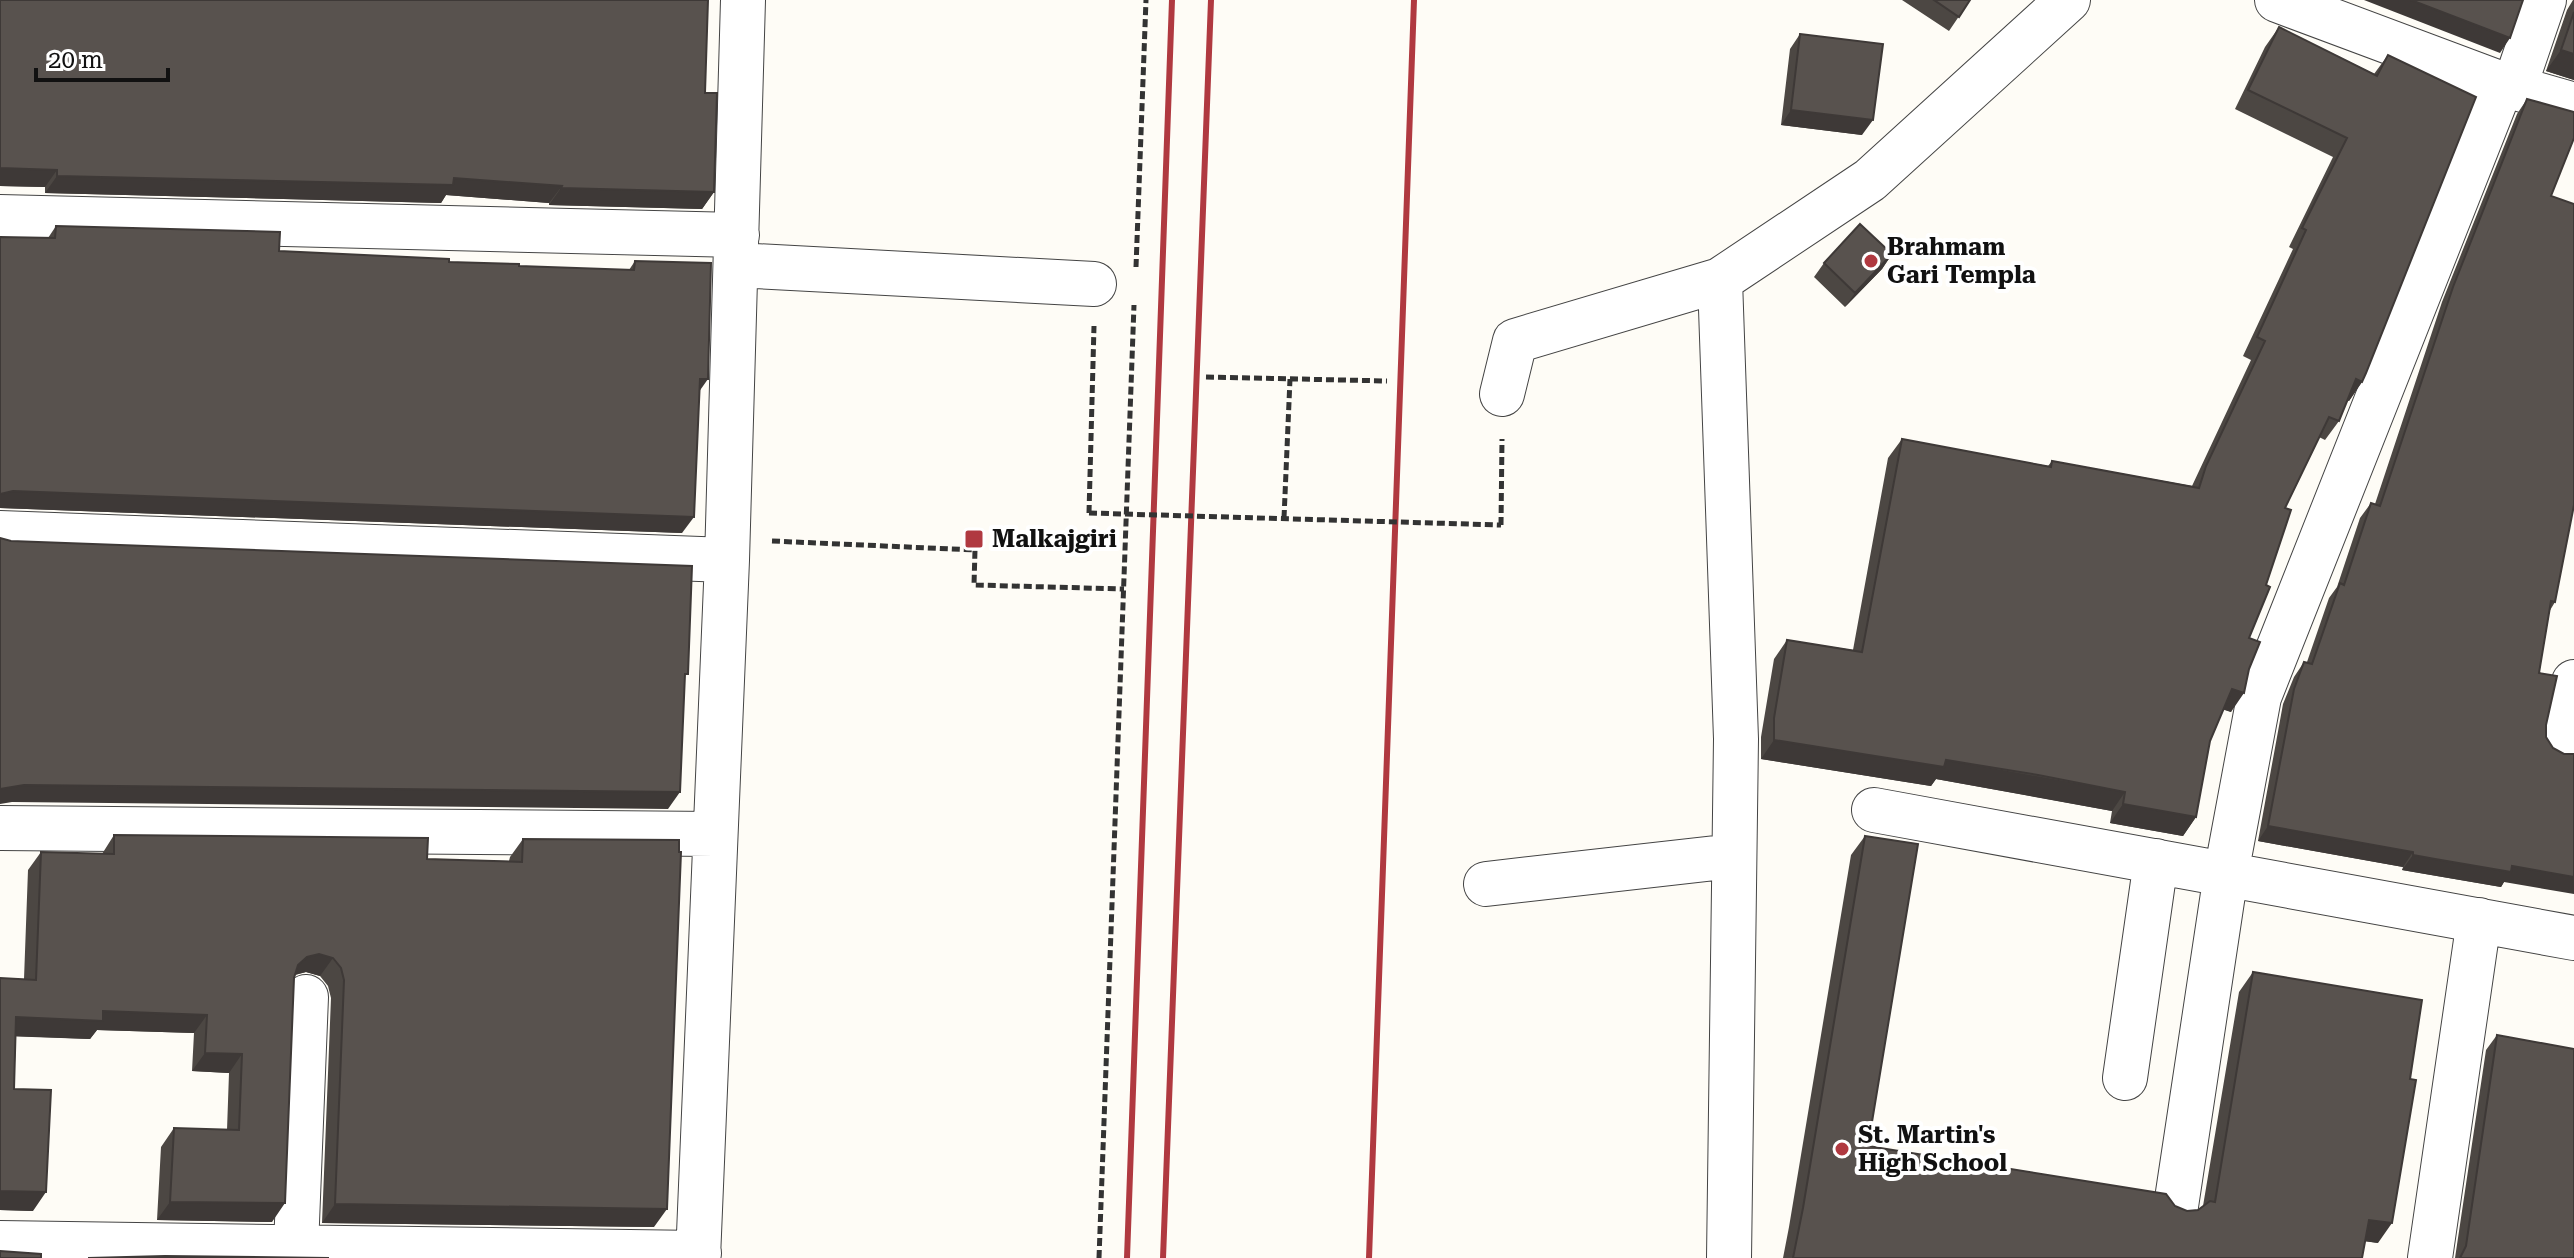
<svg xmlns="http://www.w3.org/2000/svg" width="2574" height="1258" viewBox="0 0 2574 1258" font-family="'Roboto Serif',serif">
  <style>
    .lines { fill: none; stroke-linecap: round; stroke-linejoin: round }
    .minor-casing { stroke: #444; stroke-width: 46 }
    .path { stroke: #333; stroke-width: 5; stroke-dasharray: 8 4; stroke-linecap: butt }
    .minor { stroke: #fff; stroke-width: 44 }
    .rail { stroke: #b03940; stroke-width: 6 }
    .path-bridge { stroke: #333; stroke-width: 5; stroke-dasharray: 8 4; stroke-linecap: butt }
    .wall { fill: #4c4743 }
    .shaded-wall { fill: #3e3937 }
    .building { fill: #58524e; stroke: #3e3937; stroke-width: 2 }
    .poi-dot { fill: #b03940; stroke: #fff; stroke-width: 3 }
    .labels { text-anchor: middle; stroke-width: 8; stroke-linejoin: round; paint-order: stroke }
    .poi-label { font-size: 24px; font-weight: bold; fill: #111; stroke: #fff; text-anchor: start }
  </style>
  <rect width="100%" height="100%" fill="#fefcf6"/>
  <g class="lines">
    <g class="minor-casing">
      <path id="minor" d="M 2277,0 L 2502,84 L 2574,105
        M 2514,88 L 2544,0
        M 0,217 L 737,235
        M 736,265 L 1094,284
        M 1502,394 L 1515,341 L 1720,280
        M 0,533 L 727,560
        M 2560,745 L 2574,682
        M 1874,810 L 2574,938
        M 0,828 L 714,834
        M 1486,884 L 1733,856
        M 2125,1078 L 2156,861
        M 2176,1206 L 2226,874 L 2259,697 L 2502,84
        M 0,1243 L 699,1253
        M 296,1247 L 306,997
        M 698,1258 L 727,560 L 743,0
        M 1729,1258 L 1736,739 L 1720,280 L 1870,180 L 2068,0
        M 2430,1258 L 2479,920"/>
    </g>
    <path class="path" d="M 1136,267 L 1146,0
      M 1206,377 L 1387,381
      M 1089,513 L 1094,326
      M 1284,518 L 1290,379
      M 1501,525 L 1502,439
      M 772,541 L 975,550 L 974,585 L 1124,589
      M 1099,1258 L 1134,305"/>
    <use href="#minor" class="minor"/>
    <path class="rail" d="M 1127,1258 L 1172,0
      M 1163,1258 L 1211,0
      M 1369,1258 L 1414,0"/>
    <path class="path-bridge" d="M 1089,513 L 1501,525"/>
  </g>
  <path class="wall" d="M 0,0 L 705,93 L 714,192 L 702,209 L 549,205 L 549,203 L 446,195 L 441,203 L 45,193 L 45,187 L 0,186 Z
    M 1902,0 L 1970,0 L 1949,31 Z
    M 2573,0 L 2574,0 L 2574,80 L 2546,71 L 2567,10 Z
    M 2279,27 L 2374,74 L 2388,55 L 2362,382 L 2349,401 L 2347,400 L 2339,421 L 2325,440 L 2319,437 L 2285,508 L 2266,585 L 2249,638 L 2231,712 L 2223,709 L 2210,741 L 2196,817 L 2183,836 L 2110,823 L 2112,811 L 2025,795 L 1936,779 L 1931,786 L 1761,759 L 1761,737 L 1774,659 L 1787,640 L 1853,650 L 1888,458 L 1902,439 L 2048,466 L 2052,461 L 2192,486 L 2251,360 L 2243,356 L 2293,249 L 2289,247 L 2333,157 L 2235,109 L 2265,47 Z
    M 1800,34 L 1862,135 L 1781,125 L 1790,49 Z
    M 2527,99 L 2551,196 L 2555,602 L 2549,612 L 2504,882 L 2501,887 L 2425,874 L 2402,870 L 2403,867 L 2258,841 L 2283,704 L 2294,677 L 2304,662 L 2307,662 L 2329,598 L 2337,587 L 2360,518 L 2371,503 L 2375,504 L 2442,302 L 2517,114 Z
    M 56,226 L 279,251 L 519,266 L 629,270 L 635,261 L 700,391 L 682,533 L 0,508 L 0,237 L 48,238 Z
    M 1892,254 L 1882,269 L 1845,307 L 1814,277 L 1824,263 Z
    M 114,835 L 427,859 L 509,861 L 510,857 L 523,839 L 654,1227 L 322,1223 L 331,998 L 328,986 L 320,976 L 306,972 L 295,975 L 294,978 L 272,1222 L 157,1220 L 161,1147 L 174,1128 L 227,1130 L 229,1073 L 192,1071 L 194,1033 L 97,1030 L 90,1039 L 16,1036 L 14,1089 L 33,1211 L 0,1210 L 0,978 L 24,979 L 28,870 L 41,852 L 102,854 Z
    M 1865,836 L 1868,1146 L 2175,1206 L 2187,1211 L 2198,1210 L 2203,1206 L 2239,992 L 2253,972 L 2378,1243 L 2365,1241 L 2362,1258 L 1783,1258 L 1789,1227 L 1851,855 Z
    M 2497,1035 L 2574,1258 L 2455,1258 L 2486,1050 Z"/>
  <path class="shaded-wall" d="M 2364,0 L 2411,0 L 2510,38 L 2500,53 Z
    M 2561,50 L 2574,54 L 2574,80 L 2546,71 Z
    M 1791,110 L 1873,120 L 1862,135 L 1781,125 Z
    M 0,168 L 57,170 L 45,187 L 0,186 Z
    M 57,176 L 454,178 L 562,186 L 549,203 L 446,195 L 441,203 L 45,193 Z
    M 561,188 L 714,192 L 702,209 L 549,205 Z
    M 1892,254 L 1882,269 L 1845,307 L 1855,293 Z
    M 700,379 L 708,379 L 696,396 Z
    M 2356,379 L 2362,382 L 2349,401 L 2343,398 Z
    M 13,491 L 694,517 L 682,533 L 0,508 L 0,494 Z
    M 2232,689 L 2244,693 L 2231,712 L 2218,708 Z
    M 1774,740 L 1946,760 L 2125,792 L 2112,811 L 1936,779 L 1931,786 L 1761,759 Z
    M 24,785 L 680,792 L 668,809 L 12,802 L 0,804 L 0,789 Z
    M 2123,804 L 2196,817 L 2183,836 L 2110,823 Z
    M 2268,826 L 2413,852 L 2403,867 L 2258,841 Z
    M 2413,855 L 2512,866 L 2574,877 L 2574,894 L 2504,882 L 2501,887 L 2402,870 Z
    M 319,954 L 333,958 L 320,976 L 306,972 L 294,975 L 298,965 L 307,957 Z
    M 103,1011 L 207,1015 L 194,1033 L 97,1030 L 90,1039 L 3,1036 L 16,1017 Z
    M 205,1053 L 242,1054 L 229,1073 L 192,1071 Z
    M 0,1191 L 46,1192 L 33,1211 L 0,1210 Z
    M 170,1202 L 285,1203 L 272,1222 L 157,1220 Z
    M 335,1204 L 667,1209 L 654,1227 L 322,1223 Z
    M 2369,1220 L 2392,1223 L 2378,1243 L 2355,1240 Z"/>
  <path class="building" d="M 0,0 L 708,0 L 705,93 L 717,93 L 714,192 L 561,188 L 562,186 L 454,178 L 453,185 L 57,176 L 57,170 L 0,168 Z
    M 1934,0 L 1970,0 L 1959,17 Z
    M 2411,0 L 2523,0 L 2510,38 Z
    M 2574,12 L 2574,54 L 2561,50 Z
    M 2279,27 L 2377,76 L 2388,55 L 2476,97 L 2366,373 L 2362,382 L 2356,379 L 2339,421 L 2329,417 L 2285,508 L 2291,510 L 2266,585 L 2270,587 L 2249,638 L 2260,642 L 2249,669 L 2244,693 L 2232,689 L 2210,741 L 2196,817 L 2123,804 L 2125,792 L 2038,775 L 1946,760 L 1944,767 L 1774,740 L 1774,718 L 1787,640 L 1862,652 L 1902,439 L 2051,467 L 2052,461 L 2199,488 L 2206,466 L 2265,341 L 2257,337 L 2306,230 L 2302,228 L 2347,138 L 2248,90 Z
    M 1800,34 L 1883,44 L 1873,120 L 1791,110 Z
    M 2527,99 L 2574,112 L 2574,138 L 2551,196 L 2574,204 L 2574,505 L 2555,602 L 2551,601 L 2539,673 L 2557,676 L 2546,725 L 2546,737 L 2553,748 L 2564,754 L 2574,754 L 2574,877 L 2512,866 L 2511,872 L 2435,859 L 2413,855 L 2413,852 L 2268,826 L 2294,689 L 2304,662 L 2312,664 L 2340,583 L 2344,585 L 2371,503 L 2380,506 L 2453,287 Z
    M 1860,224 L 1892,254 L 1855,293 L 1824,263 Z
    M 56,226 L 280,232 L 279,251 L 449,259 L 449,262 L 519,264 L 519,266 L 634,270 L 635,261 L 711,263 L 708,379 L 700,379 L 694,517 L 13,491 L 0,494 L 0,237 L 55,238 Z
    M 0,538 L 11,541 L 692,566 L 688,674 L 685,674 L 680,792 L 24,785 L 0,789 Z
    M 114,835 L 428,838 L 427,859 L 522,862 L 523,839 L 679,840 L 679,852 L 681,852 L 667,1209 L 335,1204 L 344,980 L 341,968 L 333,958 L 319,954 L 307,957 L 298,965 L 294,978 L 285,1203 L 170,1202 L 174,1128 L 239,1130 L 242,1054 L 205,1053 L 207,1015 L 103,1011 L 103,1021 L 16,1017 L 14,1089 L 51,1090 L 46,1192 L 0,1191 L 0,978 L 36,980 L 41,852 L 114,854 Z
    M 1865,836 L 1918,844 L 1868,1146 L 2166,1194 L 2175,1206 L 2187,1211 L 2198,1210 L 2210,1201 L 2215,1202 L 2253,972 L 2422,1000 L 2410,1079 L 2416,1080 L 2392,1223 L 2369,1220 L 2362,1258 L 1793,1258 L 1803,1208 Z
    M 2497,1035 L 2574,1049 L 2574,1258 L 2460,1258 L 2466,1246 Z
    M 0,1251 L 41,1254 L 41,1258 L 0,1258 Z
    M 165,1256 L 329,1258 L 88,1258 Z"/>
  <g class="poi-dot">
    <circle cx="1871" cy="261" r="8"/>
    <rect x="964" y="529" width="20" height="20" rx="4"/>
    <circle cx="1842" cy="1149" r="8"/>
  </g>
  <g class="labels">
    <g class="poi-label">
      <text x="1887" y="255">Brahmam<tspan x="1887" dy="28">Gari Templa</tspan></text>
      <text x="992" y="547">Malkajgiri</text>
      <text x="1858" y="1143">St. Martin's<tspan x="1858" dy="28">High School</tspan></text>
    </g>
  </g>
  <path d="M36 68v12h132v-12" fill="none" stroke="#111111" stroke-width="4"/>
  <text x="48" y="68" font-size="24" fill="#111111" stroke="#ffffff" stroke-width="6" paint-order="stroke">20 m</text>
</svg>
